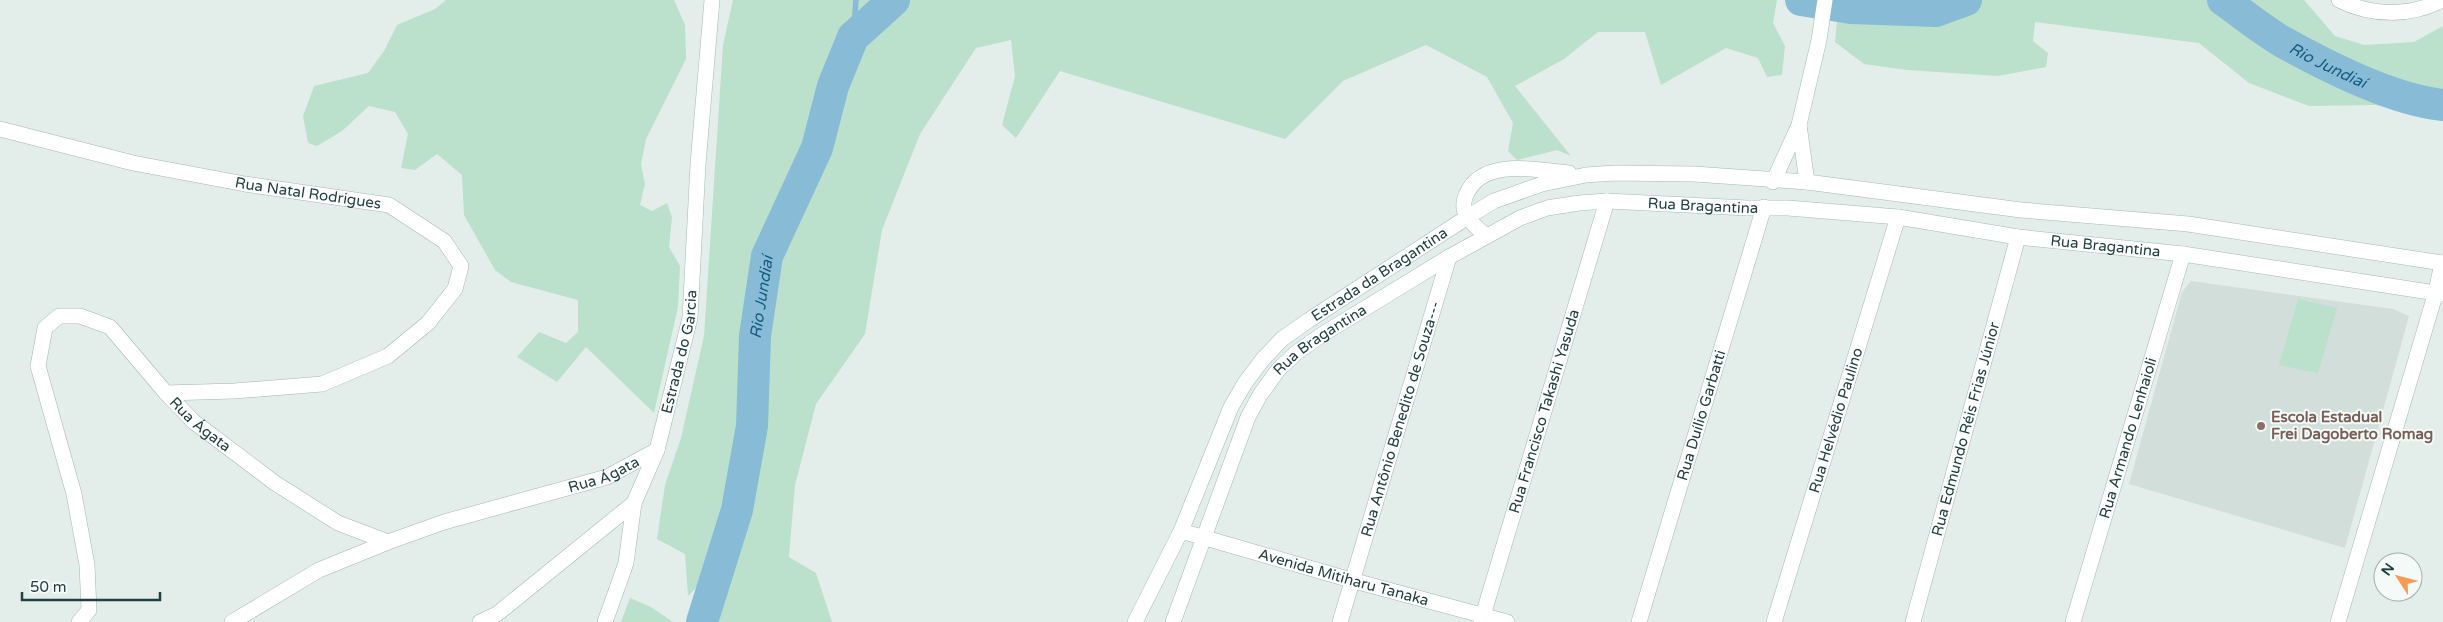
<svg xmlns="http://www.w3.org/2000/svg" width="2443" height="622" viewBox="0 0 2443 622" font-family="'Varela Round',sans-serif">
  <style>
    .built { fill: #d1deda }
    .green { fill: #bbe0cc }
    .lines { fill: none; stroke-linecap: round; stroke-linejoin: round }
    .stream { stroke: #88bcd6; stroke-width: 5.5 }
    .river { stroke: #88bcd6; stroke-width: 32 }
    .street-casing { stroke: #a5b7b4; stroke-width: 16 }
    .secondary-casing { stroke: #a1bab6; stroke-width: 16 }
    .street { stroke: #fff; stroke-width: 15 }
    .secondary { stroke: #fff; stroke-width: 15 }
    .education-dot { fill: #8d6e63; stroke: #f4faf8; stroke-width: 2 }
    .labels { text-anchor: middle; stroke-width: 4; stroke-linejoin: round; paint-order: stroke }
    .street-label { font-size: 15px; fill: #21413e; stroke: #f4faf8 }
    .education-label { font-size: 15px; font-weight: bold; fill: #785e54; stroke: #f4faf8; text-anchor: start }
    .water-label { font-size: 16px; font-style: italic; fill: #175c81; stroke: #f4faf8 }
  </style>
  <rect width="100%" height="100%" fill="#e3eeeb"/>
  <path class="built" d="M 2191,281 L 2393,309 L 2409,316 L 2345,548 L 2129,484 L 2182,292 Z"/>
  <path class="green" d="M 446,0 L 674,0 L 685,25 L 686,59 L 646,139 L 641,164 L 645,184 L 640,205 L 652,211 L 667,203 L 672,217 L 669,247 L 680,266 L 678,307 L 654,413 L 586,347 L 557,382 L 517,357 L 539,332 L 566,343 L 578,332 L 578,300 L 511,282 L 495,270 L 464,215 L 462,175 L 437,154 L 415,170 L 401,168 L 408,134 L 395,112 L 369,106 L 342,131 L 317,146 L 308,143 L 303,116 L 314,86 L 368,73 L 384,51 L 397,25 L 435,9 Z
    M 733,0 L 1777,0 L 1773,23 L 1785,46 L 1782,75 L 1767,77 L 1758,58 L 1726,48 L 1661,85 L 1645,32 L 1598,32 L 1564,59 L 1515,86 L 1571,156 L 1557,150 L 1517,160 L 1508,151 L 1513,123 L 1487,77 L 1426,45 L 1343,81 L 1285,139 L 1060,71 L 1016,138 L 1002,125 L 1015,76 L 1011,40 L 976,48 L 920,134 L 882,230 L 865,334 L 816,404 L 795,485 L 789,557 L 816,573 L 832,622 L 719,622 L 737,546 L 688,596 L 685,554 L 657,539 L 665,485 L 681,438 L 704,336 L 723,45 Z
    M 1839,0 L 2304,0 L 2335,36 L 2364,45 L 2414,42 L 2443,26 L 2443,118 L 2376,105 L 2309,106 L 2249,83 L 2199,43 L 2035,22 L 2033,41 L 2048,53 L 2046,67 L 1998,76 L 1907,70 L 1864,64 L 1835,42 Z
    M 2298,299 L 2337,308 L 2318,373 L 2279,365 Z
    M 630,598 L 651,607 L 673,622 L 621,622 Z"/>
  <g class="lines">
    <path class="stream" d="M 853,37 L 856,0"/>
    <g class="river">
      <path d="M 1801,0 L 1851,8 L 1936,11 L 1966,0"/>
      <path id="s1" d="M 2223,0 C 2243,14 2262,30 2283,42 C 2326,66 2394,100 2443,105"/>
      <path id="s2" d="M 702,622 L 737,510 L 752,426 L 755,336 L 767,256 L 817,148 L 833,86 L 853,37 L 894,0"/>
    </g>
    <g class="street-casing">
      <g id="street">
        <path d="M 2339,0 C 2371,16 2410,17 2442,0"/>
        <path id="s3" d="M 0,129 L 133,163 L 245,184 L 389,205 L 444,241 L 461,266 L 455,289 L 428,323 L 388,356 L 322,384 L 234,391 L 166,393"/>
        <path id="s4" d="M 1181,531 L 1351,580 L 1507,622"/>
        <path id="s5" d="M 79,622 L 89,610 L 87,565 L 74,494 L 38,366 L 45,328 L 59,316 L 80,316 L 110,327 L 166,393 L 194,422 L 275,483 L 338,523 L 388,542"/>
        <path id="s6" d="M 232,622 L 319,570 L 388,542 L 444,522 L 607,477 L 657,450"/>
        <path d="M 605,622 L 626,563 L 634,503"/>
        <path id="s7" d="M 1340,622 L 1449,257"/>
        <path id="s8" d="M 1481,622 L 1607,201"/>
        <path id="s9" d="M 1639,622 L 1764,207"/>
        <path id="s10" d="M 1774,622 L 1898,217"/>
        <path id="s11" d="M 1913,622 L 2018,237"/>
        <path id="s12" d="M 2073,622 L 2183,254"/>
        <path d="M 2338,622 L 2436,292 L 2442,263"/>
      </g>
    </g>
    <g class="secondary-casing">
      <g id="secondary">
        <path d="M 1799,125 L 1807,182"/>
        <path d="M 1773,182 L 1799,125 L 1819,40 L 1825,0"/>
        <path d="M 1486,236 C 1473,224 1458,214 1466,195 C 1482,157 1537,170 1569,173"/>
        <path id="s13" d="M 480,622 L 497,614 L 634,503 L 657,450 L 690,318 L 698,164 L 712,0"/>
        <path id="s14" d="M 1135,622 L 1181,531 L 1231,407 L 1245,383 L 1263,359 L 1282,339 L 1309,320 L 1466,218 L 1494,201 L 1542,184 L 1586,175 L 1615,173 L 1694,174 L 1807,182 L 2021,210 L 2188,224 L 2443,263"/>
        <path id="s15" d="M 1173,622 L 1248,417 L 1260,395 L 1278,370 L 1296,353 L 1323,334 L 1449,257 L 1520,218 L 1547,208 L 1579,203 L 1607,201 L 1747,208 L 1788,208 L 1898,217 L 2018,237 L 2183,254 L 2443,294"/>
      </g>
    </g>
    <use href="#street" class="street"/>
    <use href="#secondary" class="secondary"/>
  </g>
  <circle class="education-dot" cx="2261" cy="426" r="5"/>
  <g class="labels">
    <g class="street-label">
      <text dy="5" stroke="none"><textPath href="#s3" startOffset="315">Rua Natal Rodrigues</textPath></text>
      <text dy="5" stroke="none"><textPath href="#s15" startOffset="746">Rua Bragantina</textPath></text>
      <text dy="5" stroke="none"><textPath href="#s15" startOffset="1151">Rua Bragantina</textPath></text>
      <text dy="5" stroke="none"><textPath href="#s14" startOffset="438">Estrada da Bragantina</textPath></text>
      <text dy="5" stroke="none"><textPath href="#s15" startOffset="326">Rua Bragantina</textPath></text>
      <text dy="5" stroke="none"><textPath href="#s13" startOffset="354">Estrada do Garcia</textPath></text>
      <text dy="5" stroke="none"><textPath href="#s8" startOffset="220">Rua Francisco Takashi Yasuda</textPath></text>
      <text dy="5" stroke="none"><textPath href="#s9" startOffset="216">Rua Duílio Garbatti</textPath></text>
      <text dy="5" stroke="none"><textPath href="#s7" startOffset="212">Rua Antônio Benedito de Souza---</textPath></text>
      <text dy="5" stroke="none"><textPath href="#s10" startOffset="211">Rua Helvédio Paulino</textPath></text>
      <text dy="5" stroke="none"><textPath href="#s5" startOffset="509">Rua Ágata</textPath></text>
      <text dy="5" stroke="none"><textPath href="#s11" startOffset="200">Rua Edmundo Réis Frias Júnior</textPath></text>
      <text dy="5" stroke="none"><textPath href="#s12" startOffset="192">Rua Armando Lenhaioli</textPath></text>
      <text dy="5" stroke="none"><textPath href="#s6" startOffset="402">Rua Ágata</textPath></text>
      <text dy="5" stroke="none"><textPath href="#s4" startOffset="169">Avenida Mitiharu Tanaka</textPath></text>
    </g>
    <g class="education-label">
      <text x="2271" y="422">Escola Estadual<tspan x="2271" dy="17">Frei Dagoberto Romag</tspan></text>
    </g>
    <g class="water-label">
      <text dy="6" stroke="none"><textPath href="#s1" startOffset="124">Rio Jundiaí</textPath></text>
      <text dy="6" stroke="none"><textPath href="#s2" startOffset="332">Rio Jundiaí</textPath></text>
    </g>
  </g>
  <g transform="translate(2398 577) rotate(306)"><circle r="24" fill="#f4faf8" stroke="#a0b0ae"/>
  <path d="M0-4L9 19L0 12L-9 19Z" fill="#fa9b55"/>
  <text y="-8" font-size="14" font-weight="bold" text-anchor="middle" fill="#21413e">N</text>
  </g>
  <path d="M22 592v8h138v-8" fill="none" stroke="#21413e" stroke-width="2.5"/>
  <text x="30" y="592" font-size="15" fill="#21413e" stroke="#f4faf8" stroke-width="4" paint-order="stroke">50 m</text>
</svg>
